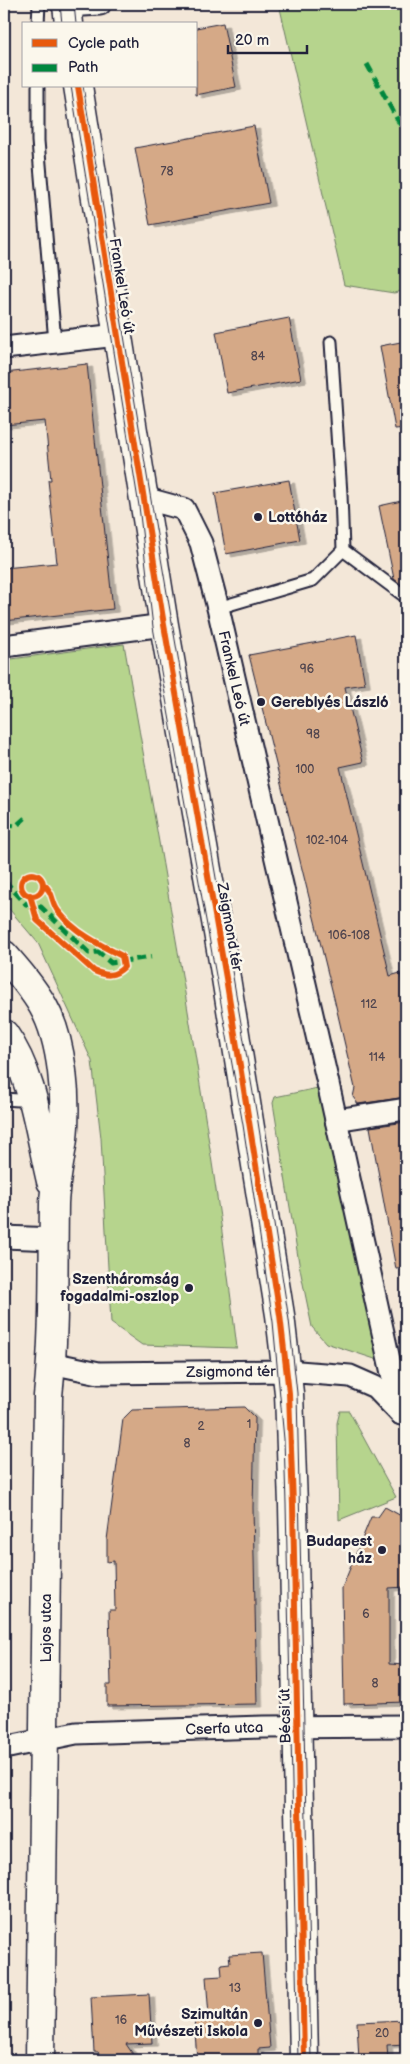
<svg xmlns="http://www.w3.org/2000/svg" width="410" height="2064" viewBox="0 0 410 2064" font-family="'Balsamiq Sans',sans-serif">
  <style>
    .green { fill: #b6d48d; stroke: #6c7b64 }
    .building { fill: #d5a987; stroke: #22223b; filter: url(#shadow) }
    .lines { fill: none; stroke-linecap: round; stroke-linejoin: round }
    .service-casing { stroke: #22223b; stroke-width: 15 }
    .minor-casing { stroke: #22223b; stroke-width: 25 }
    .tertiary-casing { stroke: #22223b; stroke-width: 31 }
    .secondary-casing { stroke: #22223b; stroke-width: 31 }
    .service { stroke: #fbf7ec; stroke-width: 11 }
    .minor { stroke: #fbf7ec; stroke-width: 21 }
    .tertiary { stroke: #fbf7ec; stroke-width: 28 }
    .secondary { stroke: #fbf7ec; stroke-width: 28 }
    .tram { stroke: #22223b; stroke-width: 1 }
    .quiet { stroke: #00873e; stroke-width: 5; stroke-dasharray: 10 5; stroke-linecap: butt }
    .cycleway-casing { stroke: #fbf7ec; stroke-width: 9 }
    .cycleway { stroke: #e8590c; stroke-width: 6 }
    .poi-dot { fill: #22223b; stroke: #fbf7ec; stroke-width: 2 }
    .labels { text-anchor: middle; stroke-width: 5; stroke-linejoin: round; paint-order: stroke }
    .number-label { font-size: 12px; fill: #4f444e }
    .street-label { font-size: 15px; fill: #22223b; stroke: #fbf7ec }
    .poi-label { font-size: 15px; font-weight: bold; fill: #22223b; stroke: #fbf7ec; text-anchor: end }
  </style>
  <defs>
    <filter id="shadow"><feDropShadow dx="5.5" dy="3" stdDeviation="0" flood-color="#0004"/></filter>
  </defs>
  <rect width="100%" height="100%" fill="#f3e7d8"/>
  <filter id="ink" filterUnits="userSpaceOnUse"><feTurbulence type="fractalNoise" baseFrequency=".02" numOctaves="2"/><feDisplacementMap in="SourceGraphic" scale="10" xChannelSelector="R" yChannelSelector="G"/><feConvolveMatrix kernelMatrix="1 2 1 2 8 2 1 2 1" color-interpolation-filters="sRGB"/></filter>
  <g filter="url(#ink)">
    <path class="green" d="M 279,4 L 406,4 L 406,290 L 394,293 L 344,285 Z
      M 124,644 C 165,878 209,1112 237,1348 L 142,1345 L 111,1323 L 101,1138 L 92,1061 L 38,943 L 4,903 L 4,660 Z
      M 318,1088 L 381,1361 L 326,1343 L 312,1327 L 300,1269 L 273,1103 L 275,1097 Z
      M 340,1411 L 349,1411 L 396,1497 L 339,1520 L 337,1423 Z"/>
    <path class="building" d="M 223,23 L 236,87 L 196,95 L 196,28 Z
      M 254,126 L 269,203 L 150,225 L 135,148 Z
      M 289,318 L 301,379 L 227,393 L 216,332 Z
      M 406,341 L 406,428 L 395,429 L 380,346 Z
      M 87,364 L 113,609 L 4,621 L 4,568 L 57,563 L 48,480 L 51,480 L 45,421 L 4,425 L 4,373 Z
      M 289,480 L 300,540 L 226,554 L 215,493 Z
      M 406,500 L 406,588 L 394,579 L 379,506 Z
      M 356,635 L 365,684 L 345,687 L 363,762 L 340,767 L 390,976 L 400,973 L 406,998 L 406,1097 L 358,1104 L 353,1097 L 355,1088 L 334,998 L 249,655 Z
      M 406,1122 L 406,1268 L 396,1269 L 370,1127 Z
      M 244,1407 L 255,1418 L 253,1507 L 257,1704 L 107,1706 L 107,1685 L 111,1685 L 109,1610 L 115,1610 L 114,1561 L 107,1562 L 107,1540 L 123,1419 L 132,1410 Z
      M 385,1507 L 403,1517 L 406,1523 L 406,1587 L 389,1588 L 389,1664 L 406,1665 L 406,1702 L 344,1704 L 342,1588 L 371,1517 L 378,1517 Z
      M 262,1953 L 270,2048 L 258,2049 L 258,2060 L 197,2060 L 194,2017 L 209,2016 L 206,1977 L 222,1976 L 221,1964 L 230,1963 L 229,1955 Z
      M 149,1994 L 152,2043 L 126,2044 L 137,2060 L 105,2060 L 98,2052 L 94,2052 L 91,1997 Z
      M 406,2020 L 406,2044 L 387,2045 L 388,2060 L 359,2060 L 357,2022 Z"/>
    <g class="lines">
      <g class="service-casing">
        <path id="service" d="M 38,24 L 39,4
          M 38,86 L 38,141 L 55,342
          M 343,550 L 406,597
          M 218,608 L 313,580 L 343,550 L 341,494 L 331,342
          M 4,1099 L 33,1101"/>
      </g>
      <g class="minor-casing">
        <g id="minor">
          <path d="M 62,4 L 67,6 L 100,4"/>
          <path d="M 4,348 L 117,335"/>
          <path id="s1" d="M 143,489 L 151,500 L 184,509 L 201,543 L 218,608 L 327,1079 L 401,1414"/>
          <path d="M 4,646 L 164,625"/>
          <path d="M 336,1120 L 406,1109"/>
          <path d="M 4,1237 L 54,1239"/>
          <path id="s2" d="M 51,1363 L 99,1373 L 286,1371 L 350,1376 L 375,1387 L 400,1413"/>
          <path id="s3" d="M 4,1748 L 76,1733 L 263,1727 L 406,1726"/>
        </g>
      </g>
      <g class="tertiary-casing">
        <path id="tertiary" d="M 67,4 L 69,24
          M 78,86 L 164,625 L 226,978 L 280,1315 L 289,1393 L 293,1505 L 304,2060"/>
      </g>
      <g class="secondary-casing">
        <path id="secondary" d="M 4,955 C 18,971 32,987 43,1006 C 63,1041 67,1100 63,1139 C 60,1160 55,1182 54,1203 C 53,1267 55,1332 48,1396 L 40,2060
          M 4,1034 C 34,1076 39,1132 51,1181"/>
      </g>
      <use href="#service" class="service"/>
      <use href="#minor" class="minor"/>
      <use href="#tertiary" class="tertiary"/>
      <use href="#secondary" class="secondary"/>
      <path class="tram" d="M 60,4 L 62,24
        M 74,4 L 76,24
        M 71,86 L 139,506 L 153,627 L 243,1125 L 273,1322 L 284,1439 L 286,1504 L 298,2060
        M 83,86 L 151,500 L 258,1122 L 289,1320 L 297,1393 L 298,1439 L 311,2060"/>
      <path class="quiet" d="M 367,64 L 406,135
        M 4,825 L 16,826 L 25,818
        M 4,880 L 26,904 L 41,907 L 89,953 L 98,952 L 111,963 L 151,957"/>
      <g class="cycleway-casing">
        <path id="cycleway" d="M 78,86 L 164,625 L 226,978 L 280,1315 L 289,1393 L 293,1505 L 304,2060
          M21 885a11 11 0 1 1 22 0a11 11 0 1 1-22 0Z
          M 30,895 L 37,920 L 94,971 C 106,976 114,977 124,967 L 122,956 C 98,944 74,932 58,911 C 51,902 54,892 43,884"/>
      </g>
      <use href="#cycleway" class="cycleway"/>
    </g>
  </g>
  <g class="poi-dot">
    <circle cx="258" cy="517" r="5"/>
    <circle cx="261" cy="702" r="5"/>
    <circle cx="189" cy="1288" r="5"/>
    <circle cx="382" cy="1550" r="5"/>
    <circle cx="258" cy="2023" r="5"/>
  </g>
  <g class="labels">
    <g class="number-label">
      <text x="167" y="175">78</text>
      <text x="258" y="360">84</text>
      <text x="307" y="673">96</text>
      <text x="313" y="738">98</text>
      <text x="305" y="773">100</text>
      <text x="327" y="844">102-104</text>
      <text x="349" y="939">106-108</text>
      <text x="369" y="1008">112</text>
      <text x="377" y="1061">114</text>
      <text x="249" y="1428">1</text>
      <text x="201" y="1430">2</text>
      <text x="187" y="1447">8</text>
      <text x="366" y="1618">6</text>
      <text x="375" y="1687">8</text>
      <text x="235" y="1992">13</text>
      <text x="121" y="2024">16</text>
      <text x="382" y="2037">20</text>
    </g>
    <g class="street-label">
      <text transform="translate(122 286) rotate(81)" y="5">Frankel Leó út</text>
      <text dy="5" stroke="none"><textPath href="#s1" startOffset="225">Frankel Leó út</textPath></text>
      <text transform="translate(230 927) rotate(80)" y="5">Zsigmond tér</text>
      <text dy="5" stroke="none"><textPath href="#s2" startOffset="181">Zsigmond tér</textPath></text>
      <text transform="translate(46 1628) rotate(-90)" y="5">Lajos utca</text>
      <text transform="translate(285 1716) rotate(-91)" y="5">Bécsi út</text>
      <text dy="5" stroke="none"><textPath href="#s3" startOffset="222">Cserfa utca</textPath></text>
    </g>
    <g class="poi-label">
      <text x="268" y="522" text-anchor="start">Lottóház</text>
      <text x="271" y="707" text-anchor="start">Gereblyés László</text>
      <text x="179" y="1284">Szentháromság<tspan x="179" dy="17">fogadalmi-oszlop</tspan></text>
      <text x="372" y="1546">Budapest<tspan x="372" dy="17">ház</tspan></text>
      <text x="248" y="2019">Szimultán<tspan x="248" dy="17">Művészeti Iskola</tspan></text>
    </g>
  </g>
  <rect width="410" height="2064" fill="none" stroke="#fbf7ec" stroke-width="20"/>
  <rect x="10" y="10" width="390" height="2044" fill="none" stroke="#22223b" stroke-width="2" filter="url(#ink)"/>
  <rect x="22" y="22" width="175" height="65" fill="#fbf7ec" stroke="#a4a2a5"/>
  <rect x="32" y="39" width="25" height="8" fill="#e8590c" stroke="#a4a2a5"/>
  <text x="68" y="48" font-size="15" fill="#22223b">Cycle path</text>
  <rect x="32" y="64" width="25" height="8" fill="#00873e" stroke="#a4a2a5"/>
  <text x="68" y="72" font-size="15" fill="#22223b">Path</text>
  <path d="M228 45v8h79v-8" fill="none" stroke="#22223b" stroke-width="2.5"/>
  <text x="235" y="45" font-size="15" fill="#22223b" stroke="#fbf7ec" stroke-width="4" paint-order="stroke">20 m</text>
</svg>
